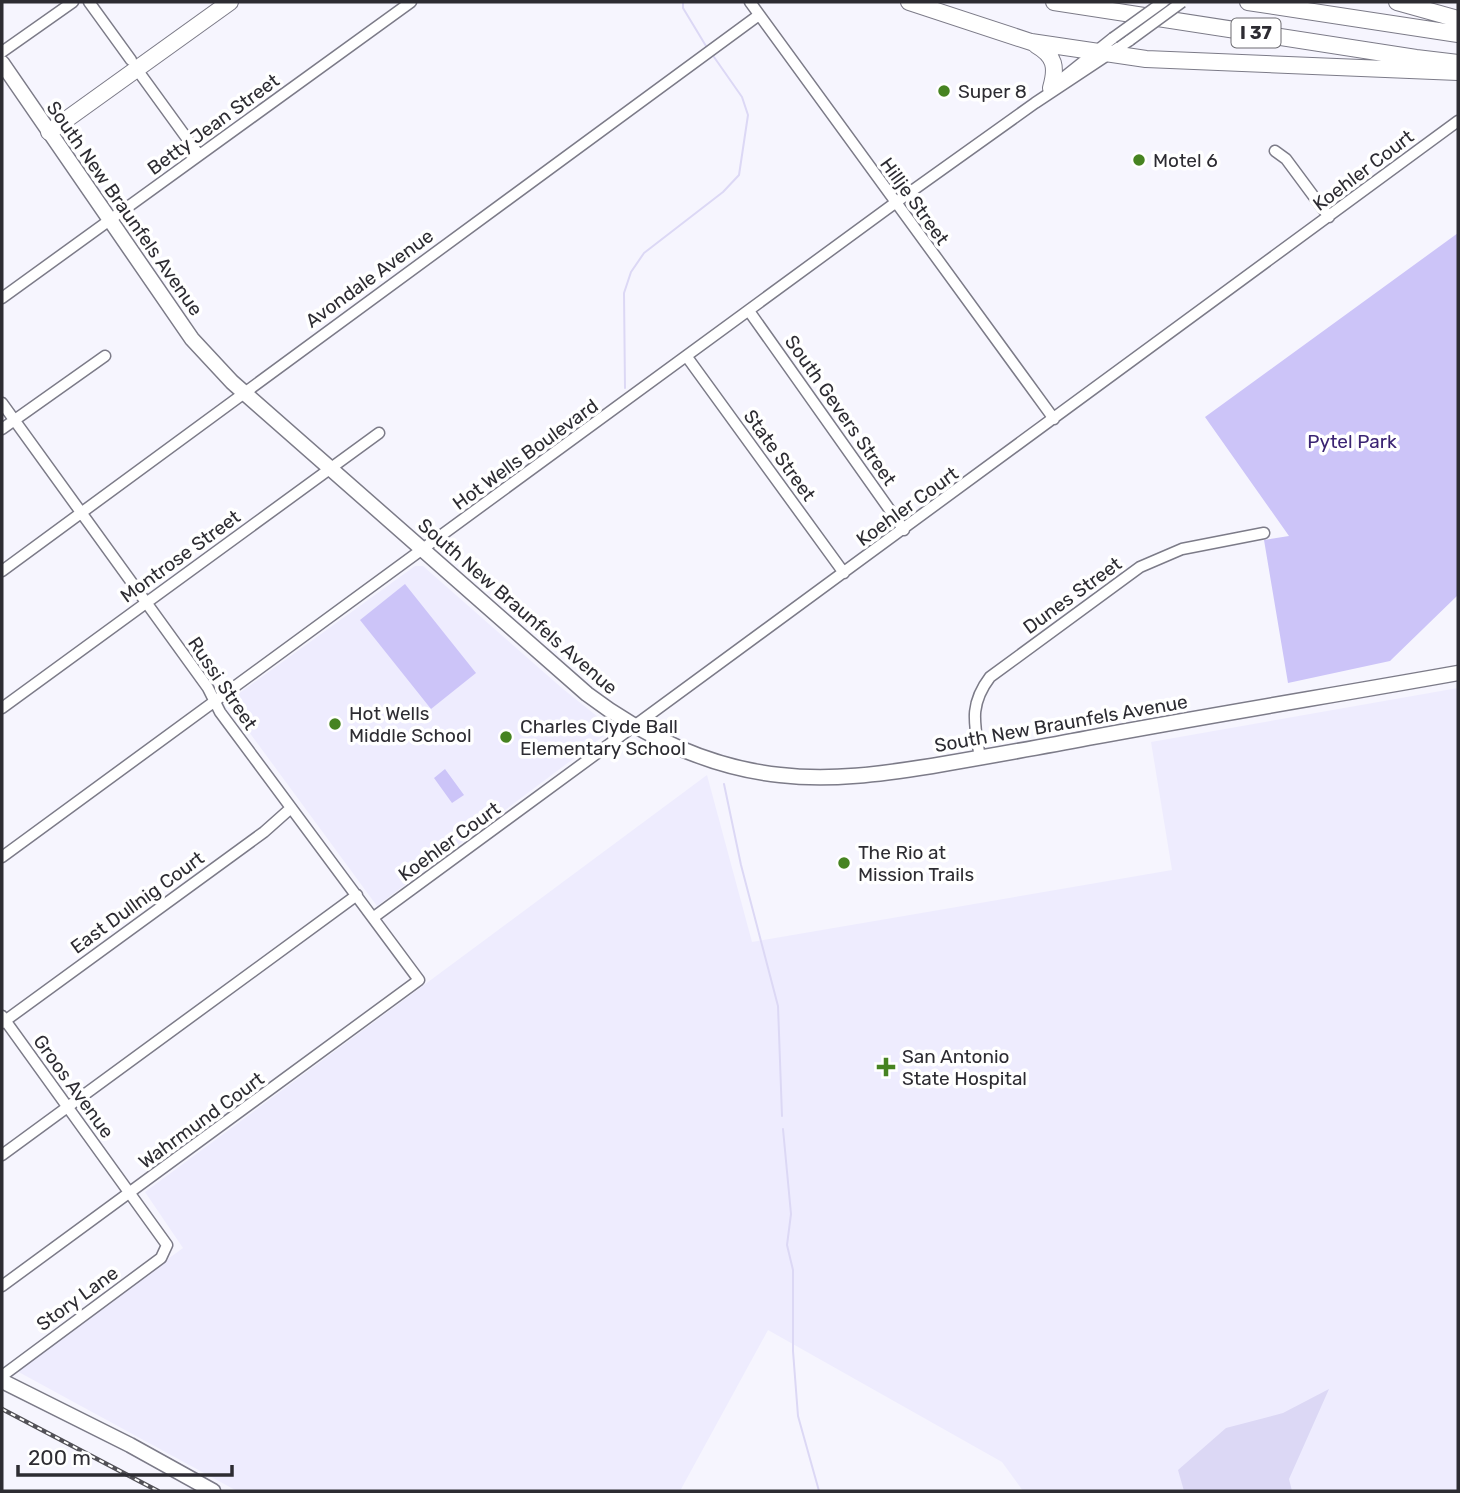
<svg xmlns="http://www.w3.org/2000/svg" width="1460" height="1493" viewBox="0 0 1460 1493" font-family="Rubik,sans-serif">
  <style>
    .built { fill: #eeecfe }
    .green { fill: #ccc4f8 }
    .water { fill: #dcd8f5 }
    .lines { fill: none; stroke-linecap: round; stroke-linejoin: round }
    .stream { stroke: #dcd8f5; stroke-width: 2 }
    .minor-casing { stroke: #7c7b88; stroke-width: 13 }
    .major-casing { stroke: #7c7b88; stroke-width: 17 }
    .highway-casing { stroke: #7c7b88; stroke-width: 18 }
    .minor { stroke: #fff; stroke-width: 10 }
    .major { stroke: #fff; stroke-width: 14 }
    .highway { stroke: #fff; stroke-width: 16 }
    .rail-casing { stroke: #525157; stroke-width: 4.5 }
    .rail { stroke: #fff; stroke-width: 2; stroke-dasharray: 5; stroke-linecap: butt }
    .minor-bridge-casing { stroke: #7c7b88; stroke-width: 13; stroke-linecap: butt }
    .minor-bridge { stroke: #fff; stroke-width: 10 }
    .poi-dot { fill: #468321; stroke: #fff; stroke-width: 2.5 }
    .labels { text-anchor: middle; stroke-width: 7; stroke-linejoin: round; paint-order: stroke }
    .shield { fill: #fff; stroke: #6c6b70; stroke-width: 2 }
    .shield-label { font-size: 18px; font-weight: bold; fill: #2d2c32 }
    .poi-label { font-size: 19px; fill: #2d2c32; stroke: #fff; text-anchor: start }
    .street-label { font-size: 19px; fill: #2d2c32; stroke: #fff }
    .park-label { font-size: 19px; fill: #3b2473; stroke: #fff }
  </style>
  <rect width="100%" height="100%" fill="#f6f5fe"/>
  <path class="built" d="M 415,566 L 423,566 L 563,689 L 613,729 L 377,906 L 227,702 Z
    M 1458,688 L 1458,1491 L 1023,1491 L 1002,1462 L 768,1330 L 680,1491 L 237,1491 L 15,1370 L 183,1248 L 145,1192 L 707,775 L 752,942 L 1172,870 L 1151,742 Z"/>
  <path class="green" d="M 1458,233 L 1458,595 L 1390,661 L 1288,683 L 1264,540 L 1289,536 L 1205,417 Z
    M 405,584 L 476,673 L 431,709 L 360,620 Z
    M 445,769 L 464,795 L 452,803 L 434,778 Z"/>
  <path class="water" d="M 1329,1389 L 1289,1479 L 1292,1491 L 1184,1491 L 1178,1470 L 1226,1428 L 1283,1413 Z"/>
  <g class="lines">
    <path class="stream" d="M 683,2 L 683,8 L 706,46
      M 625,388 L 624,293 L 631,272 L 644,253 L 723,192 L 739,175 L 748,115 L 742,97 L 714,57
      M 724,784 L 741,865 L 778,1006 L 782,1116
      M 783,1129 L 791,1214 L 787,1245 L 793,1270 L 793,1351 L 798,1416 L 819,1491"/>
    <g class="minor-casing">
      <path id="minor" d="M 89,2 L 131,60
        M 750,2 L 1054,419
        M 2,52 L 73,2
        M 141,75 L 199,155
        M 1063,78 L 1113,38
        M 1275,151 L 1286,159 L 1329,217
        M 2,298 L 411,2
        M 749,311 L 904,530
        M 687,357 L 844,573
        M 2,403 L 208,688 L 220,712 L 419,980 L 2,1286
        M 2,429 L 105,356
        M 2,571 L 759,15
        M 2,708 L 379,433
        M 980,758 C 975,725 968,706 990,677 L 1140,567 L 1182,549 L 1264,533
        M 2,857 L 895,203 L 1035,103 L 1130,40
        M 374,917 L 1458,121
        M 2,1016 L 167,1245 L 161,1258 L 2,1376
        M 2,1023 L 264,832 L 291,808
        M 2,1155 L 357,895"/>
    </g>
    <g class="major-casing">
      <path id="major" d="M 2,63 L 192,339 L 232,382 L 587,694 C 642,736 711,768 780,775 C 831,781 881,774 932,766 C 984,757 1036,748 1088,738 C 1211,715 1335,695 1458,673
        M 2,1381 L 130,1445 L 213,1491"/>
    </g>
    <g class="highway-casing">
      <path id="highway" d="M 909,2 L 1031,42 L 1146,59 L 1458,72
        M 1054,2 L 1416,58 L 1458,63
        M 1248,2 L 1458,34
        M 1397,2 L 1458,19
        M 1036,45 C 1055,56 1057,67 1051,88
        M 49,132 L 230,2"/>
    </g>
    <use href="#minor" class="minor"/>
    <use href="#major" class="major"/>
    <use href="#highway" class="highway"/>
    <g class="rail-casing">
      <path id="rail" d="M 2,1409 L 158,1491"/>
    </g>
    <use href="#rail" class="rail"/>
    <g class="minor-bridge-casing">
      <path id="minor-bridge" d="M 1113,38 L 1163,2
        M 1130,40 L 1182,2"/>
    </g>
    <use href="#minor-bridge" class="minor-bridge"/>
  </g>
  <g class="poi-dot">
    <circle cx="944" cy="91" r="7"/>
    <circle cx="1139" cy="160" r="7"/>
    <circle cx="335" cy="724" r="7"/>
    <circle cx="506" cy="737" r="7"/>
    <circle cx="844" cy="863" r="7"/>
    <path d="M882.5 1056.5h7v7h7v7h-7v7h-7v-7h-7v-7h7z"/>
  </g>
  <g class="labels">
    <rect class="shield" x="1231.5" y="18.5" width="49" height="29" rx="5"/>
    <g class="shield-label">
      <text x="1256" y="39">I 37</text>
    </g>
    <g class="poi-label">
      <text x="958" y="98">Super 8</text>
      <text x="1153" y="167">Motel 6</text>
      <text x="349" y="720">Hot Wells<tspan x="349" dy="22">Middle School</tspan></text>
      <text x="520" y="733">Charles Clyde Ball<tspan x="520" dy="22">Elementary School</tspan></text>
      <text x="858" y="859">The Rio at<tspan x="858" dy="22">Mission Trails</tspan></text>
      <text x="902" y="1063">San Antonio<tspan x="902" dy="22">State Hospital</tspan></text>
    </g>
    <g class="street-label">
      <text transform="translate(213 124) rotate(-36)" y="7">Betty Jean Street</text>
      <text transform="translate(1363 170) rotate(-37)" y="7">Koehler Court</text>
      <text transform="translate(915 201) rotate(54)" y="7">Hillje Street</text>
      <text transform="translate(125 208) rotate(55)" y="7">South New Braunfels Avenue</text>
      <text transform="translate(369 278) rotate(-36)" y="7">Avondale Avenue</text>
      <text transform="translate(841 410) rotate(55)" y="7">South Gevers Street</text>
      <text transform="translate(525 454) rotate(-36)" y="7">Hot Wells Boulevard</text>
      <text transform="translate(780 455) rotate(54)" y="7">State Street</text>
      <text transform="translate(907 506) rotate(-36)" y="7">Koehler Court</text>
      <text transform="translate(180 556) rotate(-36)" y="7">Montrose Street</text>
      <text transform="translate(1072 595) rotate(-36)" y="7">Dunes Street</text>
      <text transform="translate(518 606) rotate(41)" y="7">South New Braunfels Avenue</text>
      <text transform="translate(223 683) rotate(56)" y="7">Russi Street</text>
      <text transform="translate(1061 723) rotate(-10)" y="7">South New Braunfels Avenue</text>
      <text transform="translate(449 841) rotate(-36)" y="7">Koehler Court</text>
      <text transform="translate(137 902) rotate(-36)" y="7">East Dullnig Court</text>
      <text transform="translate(74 1086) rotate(54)" y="7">Groos Avenue</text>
      <text transform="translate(201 1120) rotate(-36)" y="7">Wahrmund Court</text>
      <text transform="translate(77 1298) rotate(-36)" y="7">Story Lane</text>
    </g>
    <g class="park-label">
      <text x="1352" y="448">Pytel Park</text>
    </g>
  </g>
  <rect width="1460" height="1493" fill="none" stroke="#2d2c32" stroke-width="7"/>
  <path d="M18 1465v10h214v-10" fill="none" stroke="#2d2c32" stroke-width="3.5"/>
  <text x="28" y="1465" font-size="21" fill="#2d2c32" stroke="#ffffff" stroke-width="5" paint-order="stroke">200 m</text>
</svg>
